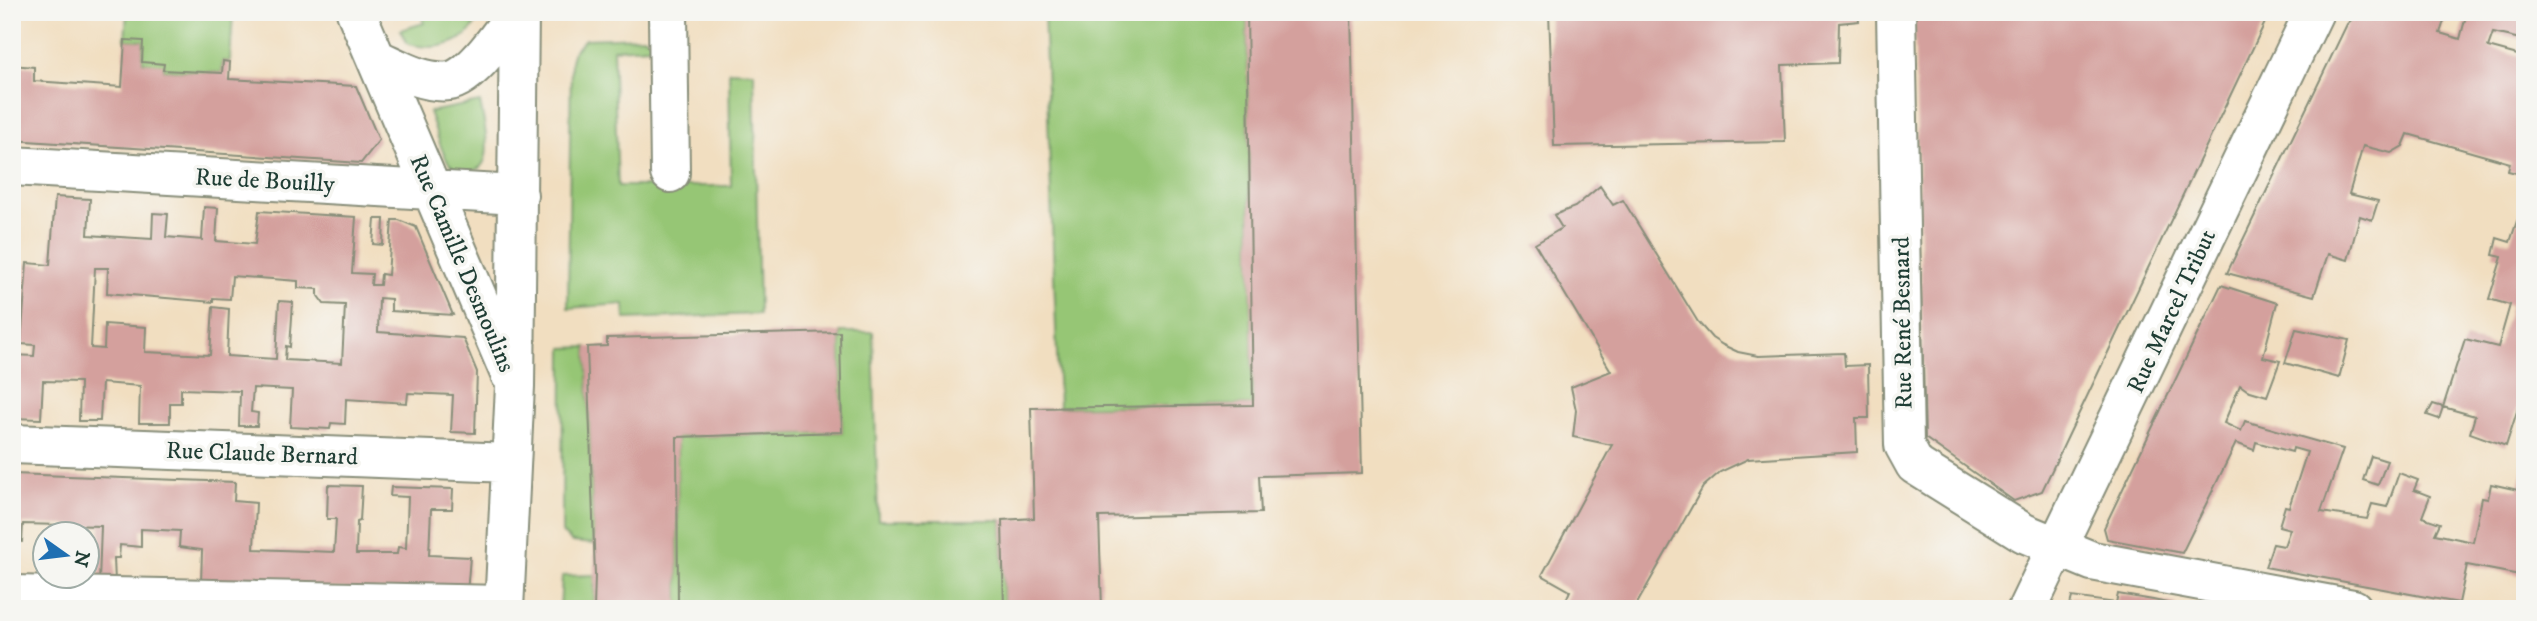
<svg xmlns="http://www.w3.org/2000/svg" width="2537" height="621" viewBox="0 0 2537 621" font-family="'IM FELL DW Pica',serif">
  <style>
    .green { fill: #96c675; stroke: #5a8254; stroke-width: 2 }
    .building { fill: #d4a09d; fill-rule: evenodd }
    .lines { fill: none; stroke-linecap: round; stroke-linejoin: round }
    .minor-casing { stroke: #888e7a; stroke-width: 42 }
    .minor { stroke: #fff; stroke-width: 38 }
    .labels { text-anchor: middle; stroke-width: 7; stroke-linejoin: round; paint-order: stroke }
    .street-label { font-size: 24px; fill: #1f3d34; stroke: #f6f6f2 }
  </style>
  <rect width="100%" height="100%" fill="#f6f6f2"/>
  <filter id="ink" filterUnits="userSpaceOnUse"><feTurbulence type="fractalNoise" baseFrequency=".0143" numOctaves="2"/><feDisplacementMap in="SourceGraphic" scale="14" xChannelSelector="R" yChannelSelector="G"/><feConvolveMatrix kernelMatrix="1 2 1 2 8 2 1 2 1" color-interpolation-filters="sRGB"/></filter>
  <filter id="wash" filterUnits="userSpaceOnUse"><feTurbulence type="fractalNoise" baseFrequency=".00686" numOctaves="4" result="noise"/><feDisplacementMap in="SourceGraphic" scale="28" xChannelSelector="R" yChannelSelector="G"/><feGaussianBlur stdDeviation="1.57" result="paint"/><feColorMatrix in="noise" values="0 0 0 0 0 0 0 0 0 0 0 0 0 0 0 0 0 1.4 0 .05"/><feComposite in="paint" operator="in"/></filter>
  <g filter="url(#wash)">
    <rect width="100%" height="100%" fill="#f1dec0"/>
    <path class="green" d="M 127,12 L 233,12 L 230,62 L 223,61 L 222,73 L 163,70 L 164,65 L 142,62 L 143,41 L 125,40 Z
      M 420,12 L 449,12 L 449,17 L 466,12 L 480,12 C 472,44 436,52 408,44 L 400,30 L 424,23 Z
      M 1044,12 L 1247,12 L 1253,405 L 1059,407 Z
      M 644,37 L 651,41 L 650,47 L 613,49 L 618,186 L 731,186 L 729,71 L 754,72 L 759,314 L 625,319 L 624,304 L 568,308 L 571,61 L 574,51 L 585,39 Z
      M 480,102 C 483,120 499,172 468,171 C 461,171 453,168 449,163 C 440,151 435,126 429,112 Z
      M 840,332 L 873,332 L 878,520 L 1002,520 L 1004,609 L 678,609 L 677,437 L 842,432 Z
      M 587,347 L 594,544 L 572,542 L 562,533 L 563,348 Z
      M 595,575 L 594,609 L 560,609 L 562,576 Z"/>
    <g id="blocks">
      <path class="building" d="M 1247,12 L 1351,12 L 1362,473 L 1259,476 L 1261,513 L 1099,517 L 1102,609 L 1004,609 L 1002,520 L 1034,518 L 1031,408 L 1253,405 Z
        M 1549,12 L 1858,12 L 1859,21 L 1839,23 L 1838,63 L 1782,65 L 1785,142 L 1554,146 Z
        M 1914,12 L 2270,12 L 2042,491 L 2014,501 L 1925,438 Z
        M 2360,12 L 2440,12 L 2445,18 L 2440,33 L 2460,39 L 2467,12 L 2525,12 L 2525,40 L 2493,33 L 2488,47 L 2525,57 L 2525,175 L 2508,171 L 2510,163 L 2408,134 L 2403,146 L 2391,153 L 2363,146 L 2349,194 L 2378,201 L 2372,220 L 2360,216 L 2348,260 L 2328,254 L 2314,296 L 2227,273 L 2347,24 Z
        M 125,40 L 143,41 L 142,62 L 164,64 L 163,70 L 222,73 L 223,61 L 230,62 L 229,79 L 356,86 L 379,140 L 361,163 L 12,140 L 12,65 L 34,67 L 34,81 L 122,87 Z
        M 1600,186 L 1613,205 L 1623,200 L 1698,322 L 1712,338 L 1723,345 L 1738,352 L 1758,356 L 1844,353 L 1845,366 L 1868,365 L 1869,418 L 1856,418 L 1857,452 L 1748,459 L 1720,472 L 1703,487 L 1634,609 L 1579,609 L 1564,604 L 1570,591 L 1542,575 L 1612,445 L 1573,437 L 1576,410 L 1571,387 L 1611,371 L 1535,244 L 1562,228 L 1554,215 L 1575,207 Z
        M 55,197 L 90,199 L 88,235 L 152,239 L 153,213 L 168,214 L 166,237 L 202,240 L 204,207 L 218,208 L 216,241 L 255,244 L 259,211 L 356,217 L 352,273 L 372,274 L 371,285 L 380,285 L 381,274 L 388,275 L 392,220 L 399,220 L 416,227 L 453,315 L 391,311 L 391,299 L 379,298 L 378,332 L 463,338 L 477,372 L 475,433 L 451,432 L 453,395 L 408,393 L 407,403 L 346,399 L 345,424 L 331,423 L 330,429 L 311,428 L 290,427 L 292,390 L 253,388 L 251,412 L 258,413 L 257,426 L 239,426 L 240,391 L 181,389 L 181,403 L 170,403 L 170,423 L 139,423 L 140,386 L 102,383 L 100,421 L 79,421 L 80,382 L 43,381 L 41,419 L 12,418 L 14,355 L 34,356 L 35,345 L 21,344 L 27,263 L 50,265 ZM 95,268 L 108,268 L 107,293 L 213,302 L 213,298 L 230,299 L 232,276 L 298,281 L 298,288 L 318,289 L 318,296 L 324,304 L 345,305 L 342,363 L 285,360 L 286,346 L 290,347 L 293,302 L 279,301 L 276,359 L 227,356 L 229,309 L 213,307 L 210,355 L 145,352 L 146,327 L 105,324 L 104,349 L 91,348 Z
        M 375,219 L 384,219 L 383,245 L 373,244 Z
        M 2517,221 L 2525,223 L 2525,253 L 2522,262 L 2525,266 L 2525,386 L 2506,446 L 2470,433 L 2475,416 L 2443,407 L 2465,339 L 2498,347 L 2510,305 L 2489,299 L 2502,257 L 2493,255 L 2497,238 L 2510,242 Z
        M 12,236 L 20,237 L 20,256 L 12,257 Z
        M 2221,285 L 2277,303 L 2263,357 L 2280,361 L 2267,396 L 2247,390 L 2240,385 L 2224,423 L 2241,431 L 2245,421 L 2343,449 L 2321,512 L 2367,519 L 2372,504 L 2387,507 L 2399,473 L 2418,480 L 2414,490 L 2430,496 L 2422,517 L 2440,523 L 2435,534 L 2473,542 L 2482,498 L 2488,499 L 2491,484 L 2518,490 L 2525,464 L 2525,576 L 2467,565 L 2459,603 L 2265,567 L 2273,544 L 2284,546 L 2290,529 L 2279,526 L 2285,506 L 2289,507 L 2307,452 L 2293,448 L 2292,452 L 2256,442 L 2254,450 L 2236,443 L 2182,553 L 2107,539 L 2104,528 Z
        M 2296,329 L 2349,340 L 2339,378 L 2285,363 Z
        M 840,332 L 842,432 L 677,437 L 678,609 L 594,609 L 595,575 L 587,347 L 607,346 L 607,338 Z
        M 2433,404 L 2443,407 L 2439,419 L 2427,415 Z
        M 2371,456 L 2387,461 L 2378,485 L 2363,480 Z
        M 12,474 L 235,482 L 234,501 L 256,503 L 254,549 L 334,552 L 336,519 L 327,519 L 328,485 L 362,486 L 360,521 L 357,522 L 356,554 L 397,554 L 398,547 L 406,548 L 408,497 L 390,496 L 391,487 L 453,489 L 452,509 L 431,509 L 429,555 L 470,557 L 467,593 L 201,584 L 202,550 L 179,547 L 180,531 L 141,529 L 141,547 L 120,545 L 119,558 L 114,558 L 115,582 L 99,582 L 101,526 L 23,524 L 22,542 L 12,541 Z
        M 2118,594 L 2153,600 L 2177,605 L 2176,609 L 2069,609 L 2072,597 L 2116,603 Z"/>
    </g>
  </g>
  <g filter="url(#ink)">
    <use href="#blocks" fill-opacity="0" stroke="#888e7a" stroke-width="2"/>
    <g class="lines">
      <g class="minor-casing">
        <path id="minor" d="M 356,12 L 510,374
          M 668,12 L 670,173
          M 1896,12 L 1904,445 L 1915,465 L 2024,533 L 2092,561 L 2353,609
          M 377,59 C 399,69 424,84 449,81 C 471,79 504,30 516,12
          M 12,166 L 518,195
          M 12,444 L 511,463
          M 12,595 L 504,605
          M 504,609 L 515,386 L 519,12
          M 2027,609 L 2314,12"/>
      </g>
      <use href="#minor" class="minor"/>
    </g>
  </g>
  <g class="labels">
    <g class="street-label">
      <text transform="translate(265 180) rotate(3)" y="8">Rue de Bouilly</text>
      <text transform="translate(463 263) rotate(67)" y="8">Rue Camille Desmoulins</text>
      <text transform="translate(2171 311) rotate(-65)" y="8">Rue Marcel Tribut</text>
      <text transform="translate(1902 323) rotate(-91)" y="8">Rue René Besnard</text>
      <text transform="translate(262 453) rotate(2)" y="8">Rue Claude Bernard</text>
    </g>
  </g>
  <rect width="2537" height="621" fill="none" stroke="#f6f6f2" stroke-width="42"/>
  <g transform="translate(66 555) rotate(104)"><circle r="33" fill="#f6f6f2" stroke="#a0aca6" stroke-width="2"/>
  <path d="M0-5L12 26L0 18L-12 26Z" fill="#1f6fb2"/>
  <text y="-10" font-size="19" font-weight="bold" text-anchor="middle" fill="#1f3d34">N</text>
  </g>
</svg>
